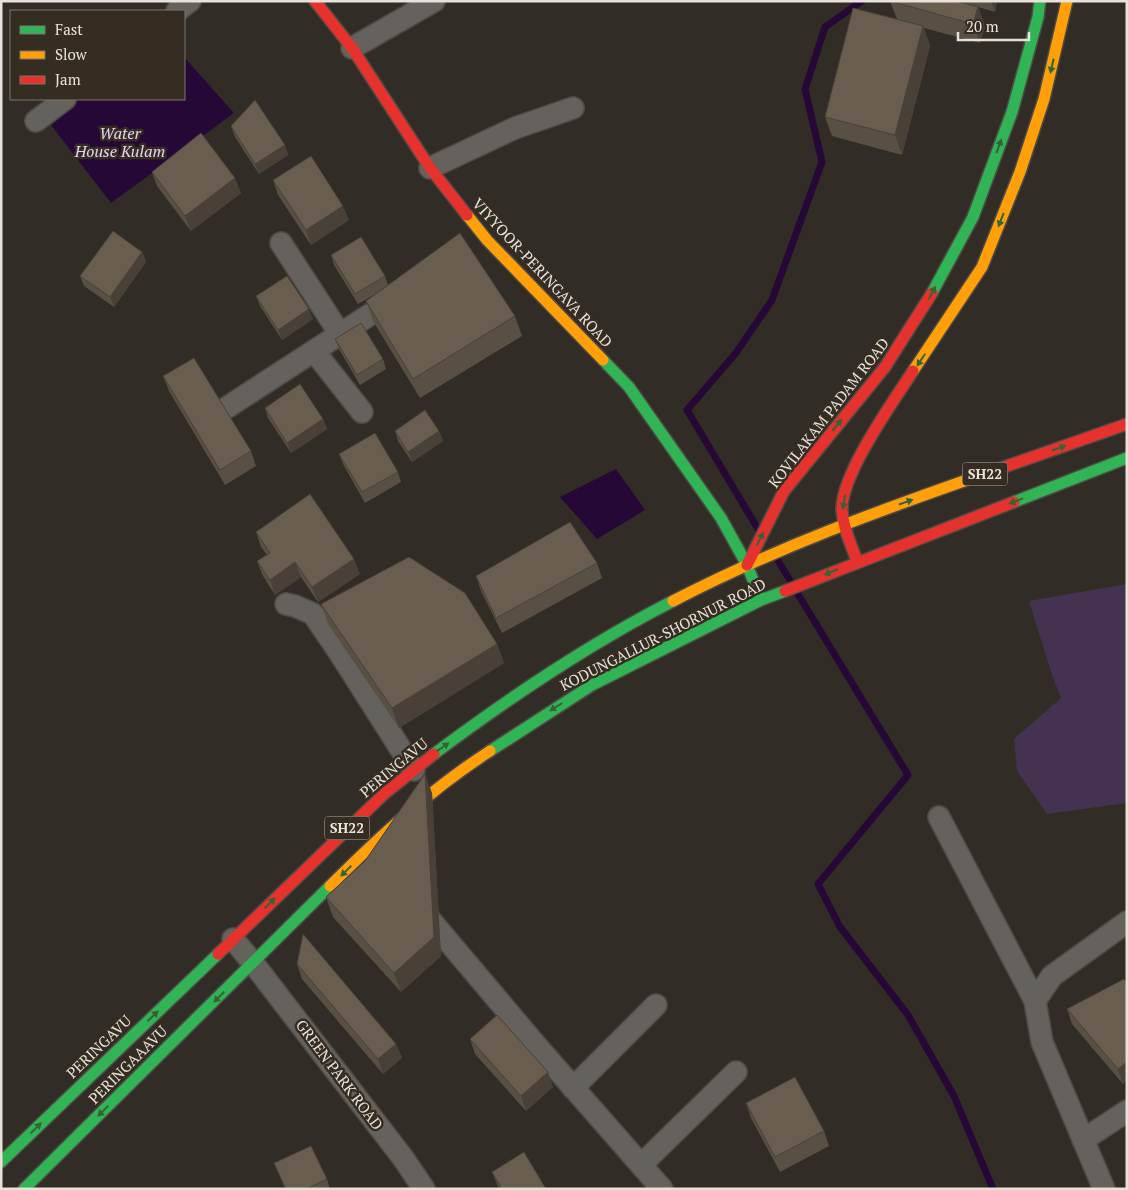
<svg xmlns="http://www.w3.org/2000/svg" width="1128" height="1190" viewBox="0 0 1128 1190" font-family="'PT Serif',serif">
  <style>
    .green { fill: #443250 }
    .water { fill: #250835 }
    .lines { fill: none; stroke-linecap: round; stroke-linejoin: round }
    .stream { stroke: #250835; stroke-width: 7 }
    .street-casing { stroke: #4e4a44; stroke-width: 24 }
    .fast-casing { stroke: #4e4a44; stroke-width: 14 }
    .slow-casing { stroke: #4e4a44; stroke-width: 14 }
    .jam-casing { stroke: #4e4a44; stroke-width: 14 }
    .street { stroke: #65615c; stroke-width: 21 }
    .fast { stroke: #30b455; stroke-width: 11 }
    .slow { stroke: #ff9f0a; stroke-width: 11 }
    .jam { stroke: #e5322d; stroke-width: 11 }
    .wall { fill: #595044 }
    .shaded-wall { fill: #494137 }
    .building { fill: #685d4f; stroke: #494137 }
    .oneway { fill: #346336 }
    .labels { text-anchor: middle; stroke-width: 5; stroke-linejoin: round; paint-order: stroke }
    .shield { fill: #362d22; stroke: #b3aca4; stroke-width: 1 }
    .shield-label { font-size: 14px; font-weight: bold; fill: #e8e2db }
    .street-label { font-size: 15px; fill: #e8e2db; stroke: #362d22 }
    .water-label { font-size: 16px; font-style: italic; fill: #e4d2f4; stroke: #362d22 }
  </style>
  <rect width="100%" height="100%" fill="#322c26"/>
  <path class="green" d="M 1127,584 L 1127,803 L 1047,814 L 1017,771 L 1014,739 L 1061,698 L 1051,672 L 1029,601 Z"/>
  <path class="water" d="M 184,57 L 234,113 L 111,203 L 51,125 L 79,99 L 184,99 Z
    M 616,469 L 645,510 L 597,539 L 560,497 Z"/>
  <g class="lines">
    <path class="stream" d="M 758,529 L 687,410 L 736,353 L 772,300 L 822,162 L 805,89 L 825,27 L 862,1
      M 777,559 L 791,582
      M 796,591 L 908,775 L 818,884 L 840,927 L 908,1015 L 954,1096 L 993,1189"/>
    <g class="street-casing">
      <path id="street" d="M 177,11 L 190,1
        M 352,48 L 434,1
        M 36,121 L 65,99
        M 430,168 L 515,128 L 573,108
        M 281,243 L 340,334
        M 314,351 L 362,412
        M 226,408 L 394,299
        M 286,604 L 295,606 L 313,614 L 339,652 L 414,770
        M 939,817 L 1035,1001
        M 421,909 L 535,1044 L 662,1189
        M 233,939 L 253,963 L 403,1158 L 424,1189
        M 573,1088 L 656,1005
        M 1083,1140 L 1127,1111
        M 641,1165 L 736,1072
        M 1104,1189 L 1042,1042 L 1035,1001 L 1052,976 L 1127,922"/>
    </g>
    <g class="fast-casing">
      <path id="fast" d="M 932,293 L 973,217 L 1012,112 L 1038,17 L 1040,1
        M 603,360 L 629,387 L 721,518 L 747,565 L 761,600
        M 1014,502 L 1127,458
        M 490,751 L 592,685 L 761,600 L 785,591
        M 434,754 C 510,697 589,644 673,601
        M 1,1162 L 218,954
        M 24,1189 L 330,886"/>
    </g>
    <g class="slow-casing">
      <path id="slow" d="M 467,215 L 487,240 L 603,360
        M 913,371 L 982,267 L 1020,172 L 1044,99 L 1067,1
        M 673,601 C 773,549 878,511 984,474
        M 330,886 C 379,837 431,789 490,751"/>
    </g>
    <g class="jam-casing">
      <path id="jam" d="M 315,1 L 352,48 L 430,168 L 467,215
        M 984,474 L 1127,424
        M 857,561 C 851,544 843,528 842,510 C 841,474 893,402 913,371
        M 747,565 L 784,491 L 885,367 L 932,293
        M 785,591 L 1014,502
        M 218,954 L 384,794 L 434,754"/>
    </g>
    <use href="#street" class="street"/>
    <use href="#fast" class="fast"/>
    <use href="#slow" class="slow"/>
    <use href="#jam" class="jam"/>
  </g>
  <path class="wall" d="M 890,1 L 997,1 L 995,12 L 978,7 L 985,26 L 980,43 L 924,28 L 930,46 L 902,155 L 832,136 L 825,117 L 897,19 Z
    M 231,126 L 285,145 L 288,155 L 259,174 L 235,137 Z
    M 152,172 L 241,193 L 191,231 L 157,186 Z
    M 273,180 L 349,220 L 311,245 L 278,195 Z
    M 142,252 L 146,262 L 114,307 L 84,286 L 80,276 Z
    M 331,255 L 385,276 L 388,285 L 515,316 L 522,336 L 420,398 L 373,321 L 366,301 L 379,292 L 358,304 L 334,265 Z
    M 256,296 L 313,319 L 282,340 L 260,306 Z
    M 335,339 L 383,359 L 386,369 L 360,385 L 339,349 Z
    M 163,376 L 251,451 L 256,466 L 225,485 L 169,391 Z
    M 265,408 L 323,419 L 327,429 L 291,453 L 268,418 Z
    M 395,431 L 439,431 L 443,441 L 412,462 L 398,441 Z
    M 339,454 L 398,472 L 401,482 L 365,503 L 343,464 Z
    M 256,532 L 360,574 L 318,602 L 301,577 L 275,595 L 263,576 L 257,561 L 267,555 L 261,547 Z
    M 597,563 L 602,578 L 502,633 L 481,591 L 476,576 Z
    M 321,604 L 497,644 L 504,663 L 399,728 L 328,624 Z
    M 432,793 L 441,956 L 401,992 L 333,917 L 326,897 L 365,861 Z
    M 297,964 L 396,1044 L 402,1058 L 383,1074 L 302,979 Z
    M 1124,979 L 1123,1084 L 1072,1024 L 1067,1009 Z
    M 470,1039 L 553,1087 L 526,1111 L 475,1054 Z
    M 746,1103 L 824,1131 L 829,1146 L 780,1172 L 751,1118 Z
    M 274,1163 L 327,1179 L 330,1189 L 285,1189 Z
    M 492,1172 L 546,1189 L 499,1189 Z"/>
  <path class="shaded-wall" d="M 991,1 L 997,1 L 995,12 Z
    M 978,7 L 985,26 L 980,43 L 973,24 Z
    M 923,26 L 930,46 L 902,155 L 895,135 Z
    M 285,145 L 288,155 L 259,174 L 255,164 Z
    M 235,178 L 241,193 L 191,231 L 185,216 Z
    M 343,206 L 349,220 L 311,245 L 306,230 Z
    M 142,252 L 146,262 L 114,307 L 110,297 Z
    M 309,309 L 313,319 L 282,340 L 278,330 Z
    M 323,419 L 327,429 L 291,453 L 287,443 Z
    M 439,431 L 443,441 L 412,462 L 408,452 Z
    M 354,559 L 360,574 L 318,602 L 312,587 Z
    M 295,562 L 301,577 L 275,595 L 270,580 Z
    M 497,644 L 504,663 L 399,728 L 392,708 Z
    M 425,774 L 432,793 L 441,956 L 401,992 L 394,973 Z
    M 396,1044 L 402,1058 L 383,1074 L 378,1059 Z
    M 1127,1062 L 1127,1081 L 1123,1084 L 1118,1069 Z
    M 548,1072 L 553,1087 L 526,1111 L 521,1096 Z"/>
  <path class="building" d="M 890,1 L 957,1 L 978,7 L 973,24 Z
    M 853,8 L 923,26 L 895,135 L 825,117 Z
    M 255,100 L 285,145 L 255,164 L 231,126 Z
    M 201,133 L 235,178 L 185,216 L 152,172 Z
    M 311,156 L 343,206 L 306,230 L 273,180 Z
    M 113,231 L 142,252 L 110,297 L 80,276 Z
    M 460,233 L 515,316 L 413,379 L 366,301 Z
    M 361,237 L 385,276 L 355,294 L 331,255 Z
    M 287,276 L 309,309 L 278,330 L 256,296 Z
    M 361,323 L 383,359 L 357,375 L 335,339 Z
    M 194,358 L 251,451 L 220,470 L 163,376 Z
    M 300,384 L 323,419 L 287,443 L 265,408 Z
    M 425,410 L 439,431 L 408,452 L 395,431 Z
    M 375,433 L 398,472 L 362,492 L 339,454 Z
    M 310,494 L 354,559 L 312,587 L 295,562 L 270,580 L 257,561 L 270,553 L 256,532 Z
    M 570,522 L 597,563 L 496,618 L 476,576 Z
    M 409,557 L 465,593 L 497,644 L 392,708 L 321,604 Z
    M 425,774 L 434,937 L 394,973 L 326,897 L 365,861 Z
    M 303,934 L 396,1044 L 378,1059 L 297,964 Z
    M 1124,979 L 1127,983 L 1127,1062 L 1118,1069 L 1067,1009 Z
    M 497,1015 L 548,1072 L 521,1096 L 470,1039 Z
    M 795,1077 L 824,1131 L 775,1157 L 746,1103 Z
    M 311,1146 L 327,1179 L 306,1189 L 286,1189 L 274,1163 Z
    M 524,1152 L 546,1189 L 502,1189 L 492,1172 Z"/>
  <defs><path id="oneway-solid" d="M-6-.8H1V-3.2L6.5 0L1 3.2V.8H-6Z" transform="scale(1.25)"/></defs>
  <g class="oneway">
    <use href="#oneway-solid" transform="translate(1052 66) rotate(103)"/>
    <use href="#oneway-solid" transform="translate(999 146) rotate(-70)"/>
    <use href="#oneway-solid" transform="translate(1001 220) rotate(111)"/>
    <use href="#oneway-solid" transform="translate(932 293) rotate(-62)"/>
    <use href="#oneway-solid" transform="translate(921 360) rotate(123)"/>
    <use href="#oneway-solid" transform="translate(837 425) rotate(-51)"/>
    <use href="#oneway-solid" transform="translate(1059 448) rotate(-19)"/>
    <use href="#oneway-solid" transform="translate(1016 501) rotate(159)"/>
    <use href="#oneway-solid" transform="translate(844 502) rotate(99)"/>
    <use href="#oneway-solid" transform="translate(906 502) rotate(-19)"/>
    <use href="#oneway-solid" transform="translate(760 539) rotate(-62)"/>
    <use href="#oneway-solid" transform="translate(831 572) rotate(158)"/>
    <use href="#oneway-solid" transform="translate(556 707) rotate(148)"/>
    <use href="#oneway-solid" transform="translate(443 747) rotate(-35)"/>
    <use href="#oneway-solid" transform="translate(346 871) rotate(135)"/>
    <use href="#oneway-solid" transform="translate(270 903) rotate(-44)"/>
    <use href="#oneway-solid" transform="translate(219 997) rotate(135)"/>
    <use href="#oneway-solid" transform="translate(153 1016) rotate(-44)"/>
    <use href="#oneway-solid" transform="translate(103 1111) rotate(135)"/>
    <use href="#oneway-solid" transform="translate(36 1128) rotate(-44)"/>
  </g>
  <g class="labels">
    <g class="shield">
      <rect x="962.5" y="462.5" width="45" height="23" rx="4"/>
      <rect x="324.5" y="816.5" width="45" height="23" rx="4"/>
    </g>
    <g class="shield-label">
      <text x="985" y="479">SH22</text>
      <text x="347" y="833">SH22</text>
    </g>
    <g class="street-label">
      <text transform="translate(542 273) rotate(47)" y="5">VIYYOOR-PERINGAVA ROAD</text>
      <text transform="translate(829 413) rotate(-52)" y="5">KOVILAKAM PADAM ROAD</text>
      <text transform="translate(663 635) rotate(-27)" y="5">KODUNGALLUR-SHORNUR ROAD</text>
      <text transform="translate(394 768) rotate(-40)" y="5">PERINGAVU</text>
      <text transform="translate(99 1047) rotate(-44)" y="5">PERINGAVU</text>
      <text transform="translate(128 1065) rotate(-45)" y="5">PERINGAAAVU</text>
      <text transform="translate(339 1075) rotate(53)" y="5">GREEN PARK ROAD</text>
    </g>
    <g class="water-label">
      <text x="120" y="139">Water<tspan x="120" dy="18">House Kulam</tspan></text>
    </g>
  </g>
  <rect width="1128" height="1190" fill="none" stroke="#e8e2db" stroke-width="5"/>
  <rect x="10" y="10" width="175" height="90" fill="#362d22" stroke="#7d756c"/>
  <rect x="20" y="26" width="25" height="8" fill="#30b455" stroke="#7d756c"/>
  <text x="55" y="35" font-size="15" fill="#e8e2db">Fast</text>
  <rect x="20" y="51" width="25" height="8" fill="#ff9f0a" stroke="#7d756c"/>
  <text x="55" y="60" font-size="15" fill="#e8e2db">Slow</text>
  <rect x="20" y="76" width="25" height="8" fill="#e5322d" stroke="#7d756c"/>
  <text x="55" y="85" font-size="15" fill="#e8e2db">Jam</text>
  <path d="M958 32v8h71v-8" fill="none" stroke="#e8e2db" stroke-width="2.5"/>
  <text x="966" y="32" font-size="15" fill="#e8e2db" stroke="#362d22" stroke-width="4" paint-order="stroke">20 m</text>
</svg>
